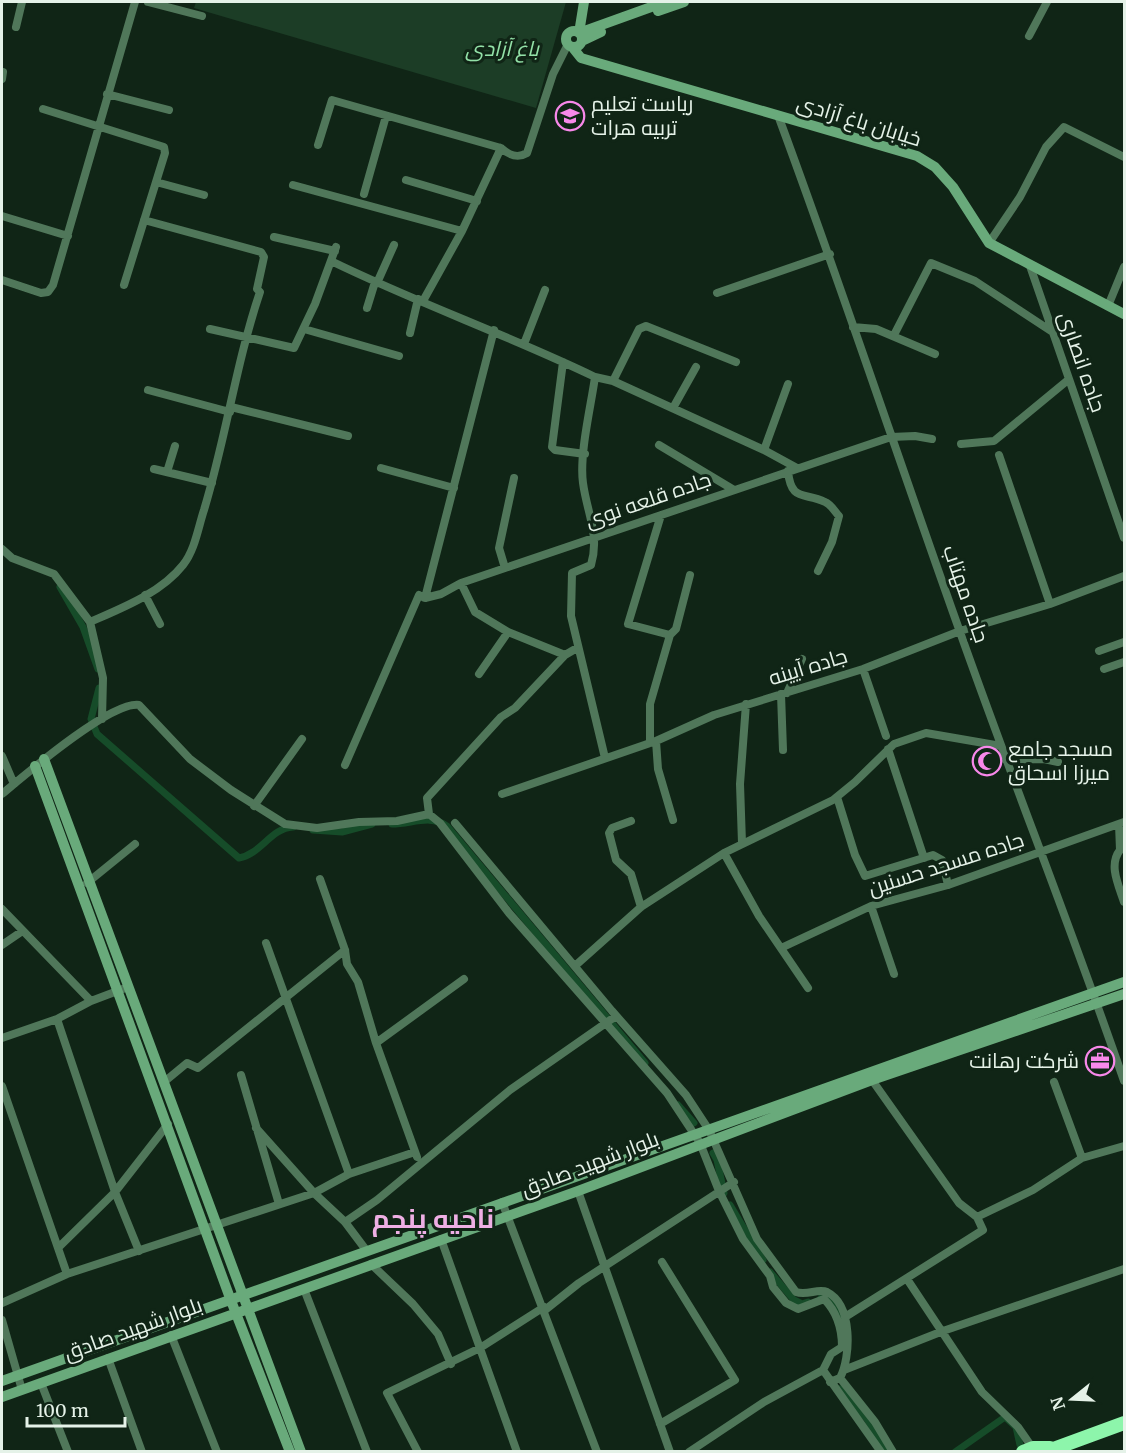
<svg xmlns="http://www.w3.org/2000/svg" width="1126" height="1453" viewBox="0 0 1126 1453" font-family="Merriweather,Cairo,serif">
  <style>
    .green { fill: #1c3d26 }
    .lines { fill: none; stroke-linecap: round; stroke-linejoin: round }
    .canal { stroke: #164c29; stroke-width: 7 }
    .street { stroke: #50775a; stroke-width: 8 }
    .secondary { stroke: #69aa7b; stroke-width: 10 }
    .highway { stroke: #8df5ab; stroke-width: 14 }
    .labels { text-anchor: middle; stroke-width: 6; stroke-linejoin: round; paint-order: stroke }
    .park-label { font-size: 21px; font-style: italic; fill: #93e2a8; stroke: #102516 }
    .poi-label { font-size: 21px; fill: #e5f2e8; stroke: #102516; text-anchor: start }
    .street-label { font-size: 21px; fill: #e5f2e8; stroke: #102516 }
    .district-label { font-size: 27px; font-weight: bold; fill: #eeafe4; stroke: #102516 }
  </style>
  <rect width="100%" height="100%" fill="#102516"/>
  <path class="green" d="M 196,2 L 566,2 L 536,108 L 194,8 Z"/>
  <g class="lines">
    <path class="canal" d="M 60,587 L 83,627 L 98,669
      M 99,688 L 91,719 L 97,734 L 239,858 C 261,854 271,828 293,827
      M 392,824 C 412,824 430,814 447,826 L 645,1063
      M 313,830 L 342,832 L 372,824
      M 678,1105 L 694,1123
      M 713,1153 L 717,1160 L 724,1193
      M 730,1205 L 763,1260
      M 770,1272 L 794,1300 L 802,1304 L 808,1302
      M 821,1298 L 826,1296 L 835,1305 L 840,1320
      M 840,1389 L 867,1419 L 887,1452
      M 955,1452 L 1005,1417 L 1016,1427 L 1020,1445"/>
    <path class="street" d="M 148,2 L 202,16
      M 16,27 L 22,2
      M 1029,36 L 1047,2
      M 2,79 L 3,72
      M 107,94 L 169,110
      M 43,109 L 164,147 L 165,153 L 124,285
      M 779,118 C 842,288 899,461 960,632 C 1013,782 1072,930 1124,1081
      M 318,145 L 332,100 L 501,148
      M 406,180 L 477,201
      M 156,182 L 204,195
      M 293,185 L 462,231
      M 364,194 L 386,116
      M 2,216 L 68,236
      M 274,237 L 335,251
      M 989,243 L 1020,197 L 1046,147 L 1064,127 L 1124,157
      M 331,261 C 417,303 508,335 595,377 L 613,381 L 764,450 L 797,468
      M 1030,266 L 1124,538
      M 2,280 L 41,293 L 48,292 L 53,285 L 135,2
      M 377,283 L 394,245
      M 717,293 L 830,254
      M 423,301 L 462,231 L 501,148 C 509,155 517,159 527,153 L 553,74 L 568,44
      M 1108,306 L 1124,267
      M 367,308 L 375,282
      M 853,327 L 876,329 L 935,354
      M 210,329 L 294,348 L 315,304 L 336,247
      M 304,329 L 399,356
      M 410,333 L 418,299
      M 894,335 L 931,263 L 975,281 L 1051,331
      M 524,344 L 545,290
      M 563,362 L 552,447 L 555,450 L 585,454
      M 595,377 C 591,406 579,455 583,483 C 587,513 600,535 591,565 L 572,573 L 571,616 L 605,758
      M 613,381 L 639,329 L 646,326 L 736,362
      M 148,390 L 230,412
      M 231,407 L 348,436
      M 673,408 L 696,367
      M 961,444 L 994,441 L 1068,380
      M 659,445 L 734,490
      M 764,450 L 788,384
      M 999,455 L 1050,604
      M 381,468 L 454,488
      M 154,469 L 212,483
      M 788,471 C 791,502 804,492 825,502 C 831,504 835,512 839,516 L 832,542 L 818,571
      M 167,472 L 175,446
      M 661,515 L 628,624 L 670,635 L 676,629 L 690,575
      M 2,549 L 12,558 L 54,574 L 90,622 L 103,678 L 102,719
      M 505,568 L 499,548 L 514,478
      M 461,583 L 475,612 L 508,632 L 565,655
      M 145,595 L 160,624
      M 425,598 L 494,330
      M 90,622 C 122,608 161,593 183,565 C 195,550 198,528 204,510 C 226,438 236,363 260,292 L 257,289 L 264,257 L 261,252 L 144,220
      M 577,648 L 565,655 L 515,708 L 501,717 L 427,798 L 429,814 L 440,823 L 509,913 L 667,1093 L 700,1143 L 719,1191 L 743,1239 L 770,1276 L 773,1287 L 786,1303 L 798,1309 L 824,1299 C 837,1312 842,1329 842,1347 L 831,1354 L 823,1370 L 881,1452
      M 1099,651 L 1124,642
      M 863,669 L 886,736
      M 1104,669 L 1124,662
      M 479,674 L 508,632
      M 787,693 L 802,659
      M 781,694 L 783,750
      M 656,741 L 658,769 L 673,820
      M 650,743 L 650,704 L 670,635
      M 888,749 L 924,858
      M 2,756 L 14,784
      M 1006,760 L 1044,759 L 1058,762
      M 345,765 L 419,595 L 425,598 L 441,594 L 461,583 L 891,437 L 915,436 L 932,439
      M 2,794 C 26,774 111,701 139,705 L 190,759 L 231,790 L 285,824 L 317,828 L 359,822 L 397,821 L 429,814
      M 502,794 L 656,741 L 714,715 L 863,669 L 960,631 L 1050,604 L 1124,576
      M 837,797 L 855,855 L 865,876 L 933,855 L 942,860 L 948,885
      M 254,806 L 302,739
      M 631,821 L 612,828 L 609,833 L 616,860 L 631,874 L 641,907
      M 455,823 L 612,1011 L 686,1095 L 709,1130 L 757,1239 L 796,1292 C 807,1296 818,1288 827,1292 C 853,1305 851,1357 840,1378 L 830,1382
      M 1119,824 L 1120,850 C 1108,865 1119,886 1124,902
      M 742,843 L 740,784 L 746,704
      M 724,853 L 759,916 L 808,988
      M 320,879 L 345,950 L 347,964 L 358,982 L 376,1043 L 417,1157
      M 87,883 L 135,844
      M 871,906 L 894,974
      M 2,909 L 91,1001
      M 266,943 L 349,1174
      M 2,945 L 21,932
      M 781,948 L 871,906 L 948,885 L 1124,822
      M 576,965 L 641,907 L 724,853 L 833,800 L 855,782 L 894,744 L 926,733 L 1001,746
      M 57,1019 L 115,1192 L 139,1251
      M 2,1038 L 57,1019 L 91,1001 L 128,987
      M 376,1043 L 464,979
      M 241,1075 L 279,1204
      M 872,1080 L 959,1203 L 977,1217 L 1033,1190 L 1082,1158 L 1124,1146
      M 164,1082 L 187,1063 L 198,1068 L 345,950
      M 1054,1082 L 1082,1158
      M 2,1086 L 67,1274
      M 256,1128 L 314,1193 L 345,1222 L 366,1250
      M 578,1191 L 670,1452
      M 502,1202 L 597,1452
      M 345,1222 L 377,1200 L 510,1090 L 616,1016
      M 441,1239 L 517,1452
      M 59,1247 L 115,1192 L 168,1124
      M 371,1264 L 413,1304 L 438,1334 L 451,1364
      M 907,1279 L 982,1392 L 1018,1427 L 1034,1450
      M 304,1289 L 367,1452
      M 2,1303 L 67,1274 L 314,1193 L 349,1174 L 415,1152
      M 545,1310 L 579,1283 L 734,1182
      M 845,1317 L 983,1230 L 977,1217
      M 2,1320 L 22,1390
      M 171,1335 L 217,1452
      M 108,1358 L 142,1452
      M 844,1370 L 943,1331 L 1124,1269
      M 840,1378 L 875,1422 L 893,1452
      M 41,1383 L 68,1452
      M 660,1424 L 735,1380 L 662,1262
      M 418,1452 L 387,1393 L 480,1348 L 544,1307
      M 689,1452 L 764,1402 L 823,1370"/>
    <path class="secondary" d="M 584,2 L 579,33 L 665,2
      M 658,11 L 684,2
      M566 39a8 8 0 1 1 16 0a8 8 0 1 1-16 0Z
      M 582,41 L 601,32
      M 573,48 L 581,58 L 917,156 L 935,167 L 953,187 L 989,243 L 1124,314
      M 44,759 L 301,1452
      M 35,766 L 230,1298 L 290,1452
      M 2,1381 L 1124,982
      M 2,1397 L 578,1191 L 872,1080 L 1124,994"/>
    <path class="highway" d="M 1023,1452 L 1033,1448 L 1050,1448
      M 1045,1452 L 1124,1423"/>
  </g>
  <defs>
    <g id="university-ring" transform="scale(1.5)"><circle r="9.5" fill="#102516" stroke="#f888ea" stroke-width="1.5"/><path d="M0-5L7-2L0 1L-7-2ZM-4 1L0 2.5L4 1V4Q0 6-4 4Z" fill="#f888ea"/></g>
    <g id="mosque-ring" transform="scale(1.5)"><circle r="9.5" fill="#102516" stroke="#f888ea" stroke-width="1.5"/><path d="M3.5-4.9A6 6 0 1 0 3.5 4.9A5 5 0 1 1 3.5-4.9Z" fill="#f888ea"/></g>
    <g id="office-ring" transform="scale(1.5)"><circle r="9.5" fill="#102516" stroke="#f888ea" stroke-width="1.5"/><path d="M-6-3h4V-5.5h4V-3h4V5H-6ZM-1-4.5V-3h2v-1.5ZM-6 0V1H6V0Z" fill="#f888ea"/></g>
  </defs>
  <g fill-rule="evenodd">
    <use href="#university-ring" x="570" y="116"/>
    <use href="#mosque-ring" x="987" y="761"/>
    <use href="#office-ring" x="1100" y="1061"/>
  </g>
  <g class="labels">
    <g class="park-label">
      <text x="502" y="56">باغ آزادی</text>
    </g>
    <g class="poi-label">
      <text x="591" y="111">ریاست تعلیم<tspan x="591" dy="24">تربیه هرات</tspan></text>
      <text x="1008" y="756">مسجد جامع<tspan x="1008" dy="24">میرزا اسحاق</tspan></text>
      <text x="1079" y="1068" text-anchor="end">شرکت رهانت</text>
    </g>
    <g class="street-label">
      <text transform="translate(859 121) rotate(17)" y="7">خیابان باغ آزادی</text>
      <text transform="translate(1082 362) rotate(71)" y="7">جاده انصاری</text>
      <text transform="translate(648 500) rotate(-19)" y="7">جاده قلعه نوی</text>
      <text transform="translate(966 594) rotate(71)" y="7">جاده مهتاب</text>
      <text transform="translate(808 667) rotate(-17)" y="7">جاده آیینه</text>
      <text transform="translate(946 864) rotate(-18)" y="7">جاده مسجد حسنین</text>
      <text transform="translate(590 1164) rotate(-21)" y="7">بلوار شهید صادق</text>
      <text transform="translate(133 1329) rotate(-20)" y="7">بلوار شهید صادق</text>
    </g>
    <g class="district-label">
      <text x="433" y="1228">ناحیه پنجم</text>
    </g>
  </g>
  <rect width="1126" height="1453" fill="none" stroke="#e5f2e8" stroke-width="6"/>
  <g transform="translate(1072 1399) rotate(252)" stroke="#102516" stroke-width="4.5" paint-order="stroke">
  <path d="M0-4.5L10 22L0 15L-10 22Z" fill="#e5f2e8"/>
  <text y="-9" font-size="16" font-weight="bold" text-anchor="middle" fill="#e5f2e8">N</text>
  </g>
  <path d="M27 1417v9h98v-9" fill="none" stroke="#e5f2e8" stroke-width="3"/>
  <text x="36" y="1417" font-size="18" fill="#e5f2e8" stroke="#102516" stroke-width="4.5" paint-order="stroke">100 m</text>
</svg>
